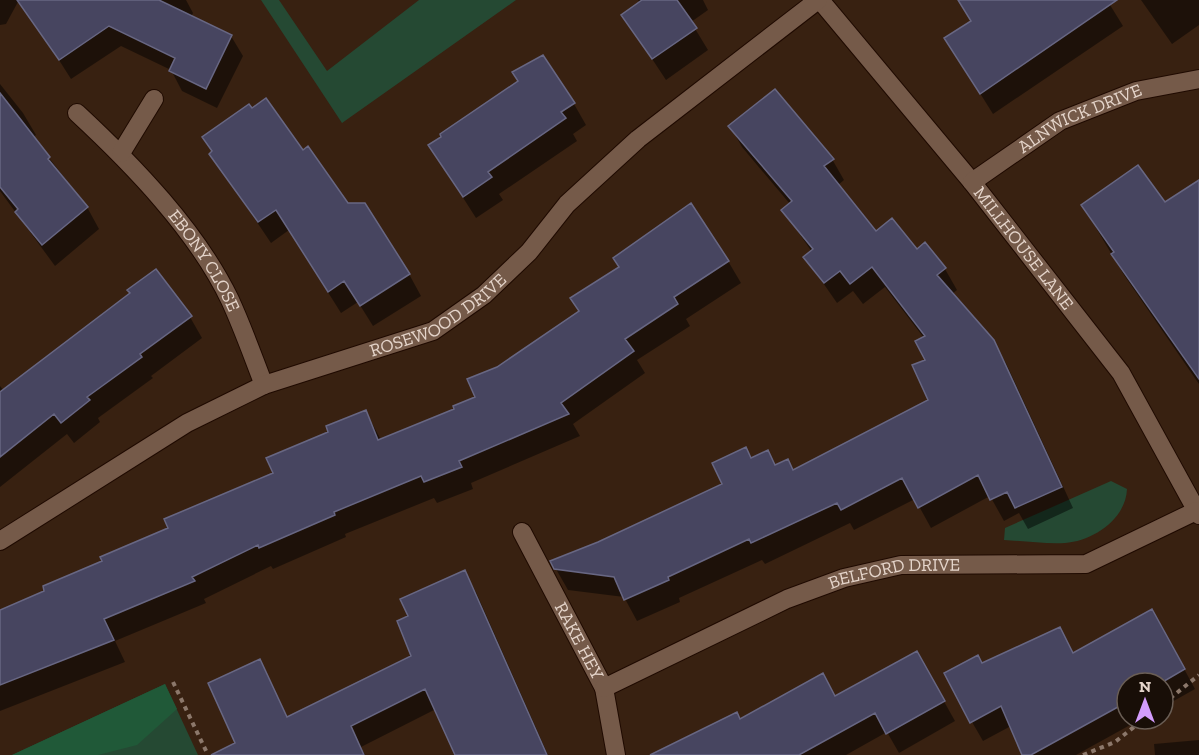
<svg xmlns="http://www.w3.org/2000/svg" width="1199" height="755" viewBox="0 0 1199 755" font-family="'Zilla Slab',serif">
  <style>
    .green { fill: #254933 }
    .forest { fill: #205938 }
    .shadow { fill: #0007 }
    .building { fill: #474560; stroke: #686783; stroke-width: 1.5 }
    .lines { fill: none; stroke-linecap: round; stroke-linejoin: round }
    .minor-casing { stroke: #1f0a00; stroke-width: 20 }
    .path { stroke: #8c786b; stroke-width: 4; stroke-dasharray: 4.5 4.5; stroke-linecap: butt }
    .minor { stroke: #755a49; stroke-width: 18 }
    .labels { text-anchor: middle; stroke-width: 5; stroke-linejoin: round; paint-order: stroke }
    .street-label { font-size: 18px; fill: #e5d5cb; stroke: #180e07 }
  </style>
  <rect width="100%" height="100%" fill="#382111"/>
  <path class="green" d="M 261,0 L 279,0 L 327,71 L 419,0 L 516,0 L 342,123 Z
    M 1111,481 L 1127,489 C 1126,519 1093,541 1065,543 C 1045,544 1024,541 1004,540 L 1005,528 Z
    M 165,684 L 198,755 L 12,755 Z"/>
  <path class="forest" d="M 165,684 L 177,709 L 137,745 L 98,755 L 12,755 Z"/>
  <path class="shadow" d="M 0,0 L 19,0 L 6,24 L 0,25 Z
    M 78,0 L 186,0 L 193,13 L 191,17 L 231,36 L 243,56 L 217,108 L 182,91 L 171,70 L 121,46 L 71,79 L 38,27 Z
    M 638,0 L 703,0 L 708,10 L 691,22 L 708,50 L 666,80 L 623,15 L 640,3 Z
    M 965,0 L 1107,0 L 1123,26 L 993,114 L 946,39 L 972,22 Z
    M 1141,0 L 1199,0 L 1199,25 L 1172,44 Z
    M 0,84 L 23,113 L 36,135 L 33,137 L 87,207 L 99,229 L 55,266 L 0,191 Z
    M 574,104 L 586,125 L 573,134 L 577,141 L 499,194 L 503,200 L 476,218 L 430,146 Z
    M 730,126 L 832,159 L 844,180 L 837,186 L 875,233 L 917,251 L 945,269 L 957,290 L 952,294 L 993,341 L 1006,363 L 1073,508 L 1028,529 L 1019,513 L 1004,521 L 990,496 L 931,528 L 915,499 L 854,530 L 850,523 L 765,564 L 762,560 L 679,598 L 680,602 L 637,621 L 624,597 L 568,590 L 552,562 L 599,543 L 724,485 L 751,460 L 793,471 L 930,401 L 924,338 L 885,287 L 863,304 L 853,291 L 837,303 L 805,257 L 812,252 L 783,210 L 790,204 L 742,147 Z
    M 302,152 L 409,274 L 421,296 L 373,326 L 358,302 L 341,313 L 289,230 L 271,243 L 211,154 Z
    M 1199,182 L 1199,384 L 1124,275 L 1083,206 L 1165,204 Z
    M 728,261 L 741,283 L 686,319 L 690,326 L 637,360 L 645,373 L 573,424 L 580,436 L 471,483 L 473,489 L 437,503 L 434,498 L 345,534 L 346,537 L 273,569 L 271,566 L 204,599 L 206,603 L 115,641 L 125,662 L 0,711 L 0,610 L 46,592 L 275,474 L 330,433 L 366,412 L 381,440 L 456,410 Z
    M 190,317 L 202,338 L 151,376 L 153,378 L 98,418 L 100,422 L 74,443 L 67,434 L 0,487 L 0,386 L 4,391 Z
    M 464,572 L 476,592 L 548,755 L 457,755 L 436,709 L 361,747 L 365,755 L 242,755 L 259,661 L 288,718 L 412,656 L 410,617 Z
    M 1163,630 L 1195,689 L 1163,707 L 1163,683 L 1127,683 L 1127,719 L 1141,719 L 1076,755 L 1024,755 L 1011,726 L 983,741 L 972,722 L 982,665 L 1073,654 Z
    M 928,673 L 955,721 L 899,753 L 887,732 L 846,755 L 677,755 L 740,720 Z
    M 1199,740 L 1199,755 L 1155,755 L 1154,744 Z"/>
  <path class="building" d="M 17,0 L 159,0 L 232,35 L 206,89 L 169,71 L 175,58 L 109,26 L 59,60 Z
    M 642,0 L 677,0 L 697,28 L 652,59 L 621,15 Z
    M 958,0 L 1117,0 L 980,94 L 944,38 L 971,21 Z
    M 543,55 L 575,103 L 561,112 L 566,118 L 488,172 L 492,177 L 463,197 L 428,145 L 441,137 L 440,134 L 518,81 L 512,72 Z
    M 775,89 L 834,159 L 824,166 L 876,231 L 892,218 L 917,249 L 925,242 L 946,268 L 937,275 L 994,340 L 1062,487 L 1015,508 L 1007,492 L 990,500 L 978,475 L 918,508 L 902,478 L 841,510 L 837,503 L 751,543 L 749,539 L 668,577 L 669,580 L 624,600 L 614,577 L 554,569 L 550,561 L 598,542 L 722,484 L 712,463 L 746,447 L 751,458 L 768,450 L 775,465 L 788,459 L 793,470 L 928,400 L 912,365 L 925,360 L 915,341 L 925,336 L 872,267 L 850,284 L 840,271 L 824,283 L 803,257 L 813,249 L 781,210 L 792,201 L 728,126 Z
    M 0,93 L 50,157 L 48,159 L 88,207 L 42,245 L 15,212 L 18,209 L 0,187 Z
    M 266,98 L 303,150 L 308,146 L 348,203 L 365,203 L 410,274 L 360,306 L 344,281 L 328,292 L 276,210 L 258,222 L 209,154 L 212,151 L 202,137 L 249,104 L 252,108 Z
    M 1138,165 L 1165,202 L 1199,180 L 1199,379 L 1111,254 L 1114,252 L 1081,205 Z
    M 691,203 L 729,261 L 674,297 L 678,304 L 625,339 L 634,351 L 561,403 L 569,414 L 459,461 L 462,467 L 424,482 L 421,476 L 334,512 L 335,515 L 259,548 L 258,545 L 192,577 L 195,581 L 104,619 L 114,640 L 0,685 L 0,610 L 44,591 L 43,586 L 102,561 L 100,557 L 168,528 L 164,519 L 273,473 L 266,458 L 328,432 L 326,426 L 366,410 L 378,440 L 454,409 L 453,406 L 475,397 L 467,379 L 497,367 L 579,311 L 570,298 L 619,267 L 613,258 Z
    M 156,269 L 192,316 L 140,354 L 142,357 L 87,397 L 90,400 L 61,423 L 54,414 L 0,457 L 0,392 L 130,293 L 127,290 Z
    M 465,570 L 547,755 L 455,755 L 425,689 L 351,726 L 364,755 L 211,755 L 235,743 L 208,683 L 260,659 L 287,717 L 411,656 L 397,621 L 408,616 L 400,599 Z
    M 1152,609 L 1185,669 L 1161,683 L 1127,683 L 1127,702 L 1031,755 L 1022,755 L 1001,706 L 970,723 L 944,673 L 978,655 L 982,663 L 1060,627 L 1073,653 Z
    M 917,651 L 945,701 L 886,734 L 875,713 L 799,755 L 650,755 L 737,712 L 740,719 L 823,673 L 835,696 Z"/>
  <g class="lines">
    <g class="minor-casing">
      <g id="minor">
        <path id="s1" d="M 820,0 L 972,182 L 1121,373 L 1199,515"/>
        <path id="s2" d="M 77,113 C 133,165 197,231 230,300 C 243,328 253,357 264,385"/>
        <path d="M 121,153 L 154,99"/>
        <path id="s3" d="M 972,182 L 1060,121 L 1136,91 L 1199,79"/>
        <path id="s4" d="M 522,532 L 604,688 L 616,755"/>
        <path id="s5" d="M 0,541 L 187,423 L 264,385 L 433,331 L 484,295 L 529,252 L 567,204 L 638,139 L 818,0"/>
        <path id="s6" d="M 604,688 L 787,599 L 844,578 L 901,565 L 1086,564 L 1196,511"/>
      </g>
    </g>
    <path class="path" d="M 173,682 L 208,755
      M 1163,704 L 1199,675
      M 1083,755 L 1115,742 L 1144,719"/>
    <use href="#minor" class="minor"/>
  </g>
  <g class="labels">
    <g class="street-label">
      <text dy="6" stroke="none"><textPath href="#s3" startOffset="126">ALNWICK DRIVE</textPath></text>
      <text dy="6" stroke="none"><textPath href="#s1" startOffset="321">MILLHOUSE LANE</textPath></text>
      <text dy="6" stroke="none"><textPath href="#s2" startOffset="196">EBONY CLOSE</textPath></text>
      <text dy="6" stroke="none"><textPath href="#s5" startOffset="496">ROSEWOOD DRIVE</textPath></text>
      <text dy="6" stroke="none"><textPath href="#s6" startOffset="315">BELFORD DRIVE</textPath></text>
      <text dy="6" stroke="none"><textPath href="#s4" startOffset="123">RAKE HEY</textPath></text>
    </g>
  </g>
  <g transform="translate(1145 701)"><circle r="28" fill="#180e07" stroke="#6a5e55" stroke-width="1.5"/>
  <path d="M0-4.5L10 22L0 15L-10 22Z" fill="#d39cfc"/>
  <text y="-9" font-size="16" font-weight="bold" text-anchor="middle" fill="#e5d5cb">N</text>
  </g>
</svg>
